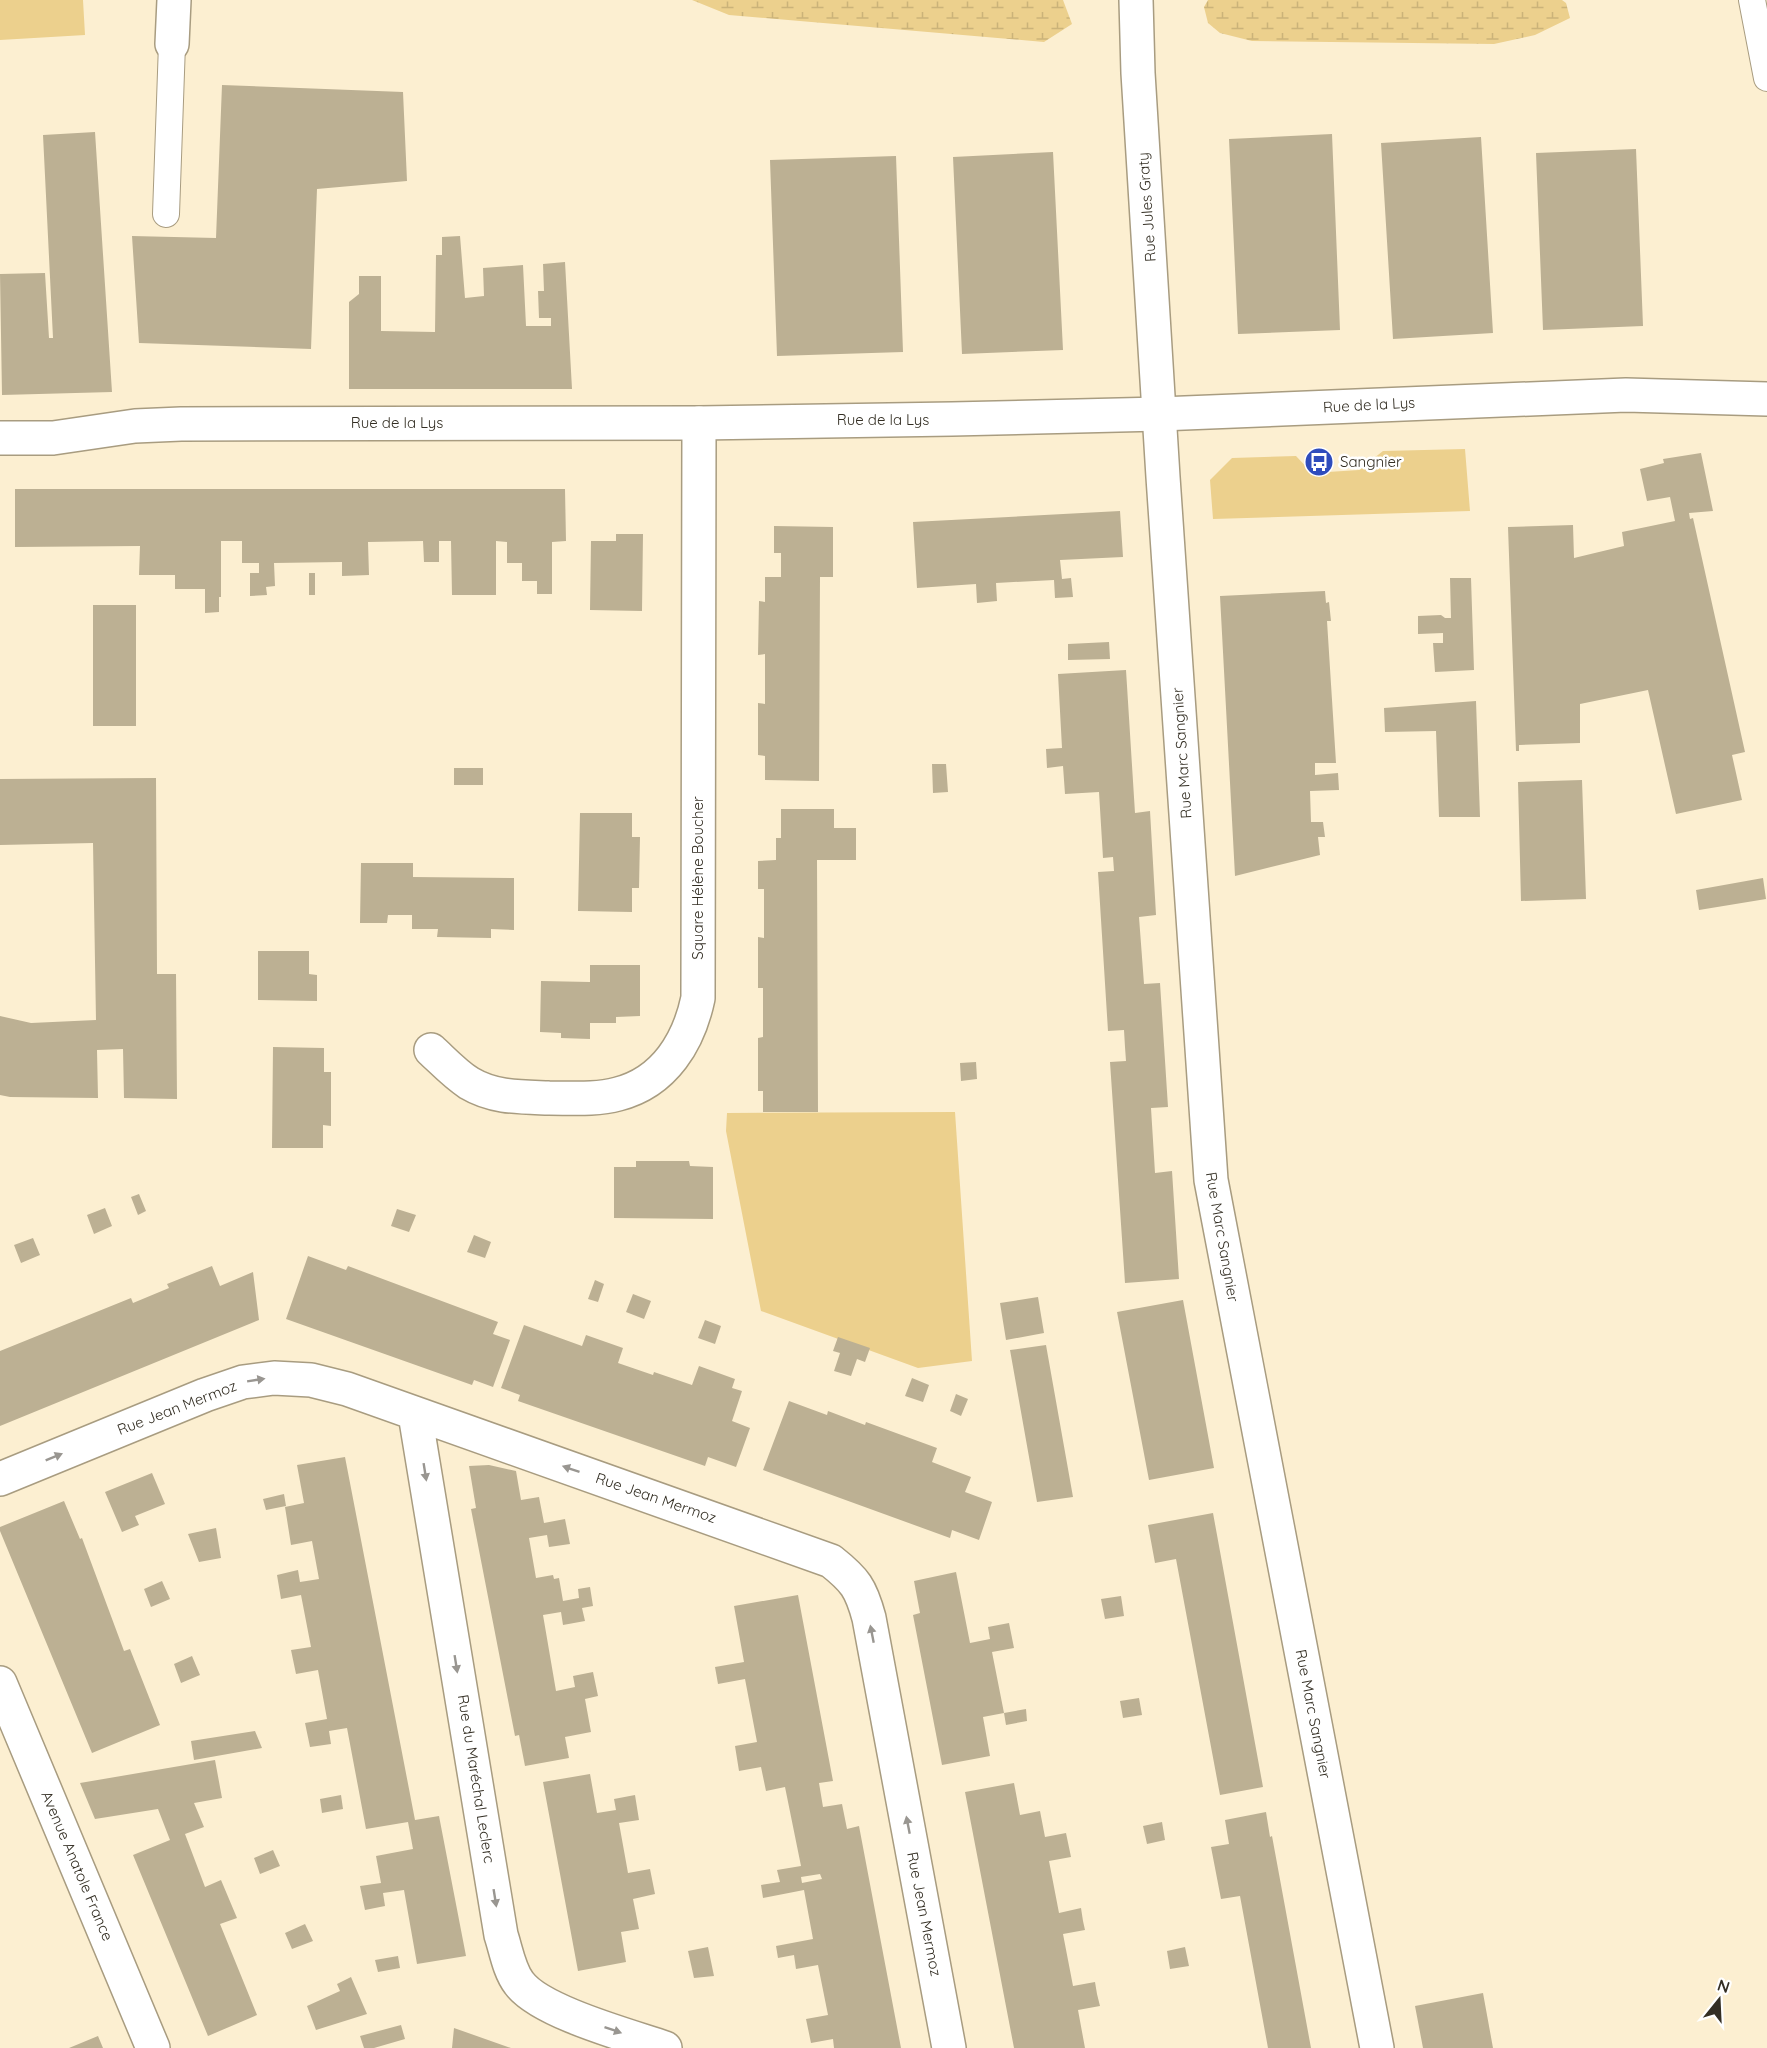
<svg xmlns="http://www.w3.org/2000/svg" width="1767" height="2048" viewBox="0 0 1767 2048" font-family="Quicksand,sans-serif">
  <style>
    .green { fill: #ecd08d }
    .wetland { fill: url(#wetland-marsh) }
    .building { fill: #bcb093; fill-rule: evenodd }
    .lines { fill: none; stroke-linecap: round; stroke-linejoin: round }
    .service-casing { stroke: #a89c80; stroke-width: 28 }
    .minor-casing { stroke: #a89c80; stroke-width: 36 }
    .secondary-casing { stroke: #a89c80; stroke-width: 36 }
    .service { stroke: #fff; stroke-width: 26 }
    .minor { stroke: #fff; stroke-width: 33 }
    .secondary { stroke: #fff; stroke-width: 33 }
    .oneway { fill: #999691 }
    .labels { text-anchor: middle; stroke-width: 5; stroke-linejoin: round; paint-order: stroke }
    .street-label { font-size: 15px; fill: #332e23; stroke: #fff }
    .poi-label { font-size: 15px; fill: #332e23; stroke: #fff; text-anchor: start }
  </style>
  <defs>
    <pattern id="wetland-marsh" width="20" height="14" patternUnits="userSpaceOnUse" patternTransform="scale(1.5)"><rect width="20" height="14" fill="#ecd08d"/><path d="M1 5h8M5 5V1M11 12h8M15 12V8" fill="none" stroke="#cbb379"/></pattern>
  </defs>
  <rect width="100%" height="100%" fill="#fcefd1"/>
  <path class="green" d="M 0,0 L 83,0 L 85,35 L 0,40 Z
    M 1465,449 L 1470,511 L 1213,519 L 1210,480 L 1232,458 L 1296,456 L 1312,473 L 1359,470 L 1383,451 Z
    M 955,1112 L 972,1361 L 918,1368 L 761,1311 L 726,1131 L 727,1113 Z"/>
  <path class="wetland" d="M 692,0 L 1063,0 L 1072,24 L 1044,42 L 729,15 Z
    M 1208,0 L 1562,0 L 1566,3 L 1570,18 L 1535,35 L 1494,44 L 1252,41 L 1220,33 L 1208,23 L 1204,7 Z"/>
  <path class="building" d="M 222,85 L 403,92 L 407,181 L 317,189 L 311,349 L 139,343 L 132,236 L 216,238 Z
    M 95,132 L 112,392 L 2,395 L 0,274 L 45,273 L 49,338 L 53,338 L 43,135 Z
    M 1332,134 L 1340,330 L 1238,334 L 1229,139 Z
    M 1481,137 L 1493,333 L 1393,339 L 1381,143 Z
    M 1636,149 L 1643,326 L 1543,330 L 1536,153 Z
    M 1053,152 L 1063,350 L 962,354 L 953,157 Z
    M 896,156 L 903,352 L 777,356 L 770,160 Z
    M 460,236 L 465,298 L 484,296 L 483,268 L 523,265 L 526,326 L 551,326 L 551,318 L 539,318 L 538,291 L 544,291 L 543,264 L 565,262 L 572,389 L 349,389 L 349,302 L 359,294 L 359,276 L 381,276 L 381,331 L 435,332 L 436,255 L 442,255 L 442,237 Z
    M 1701,453 L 1713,511 L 1689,513 L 1690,519 L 1693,518 L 1745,752 L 1732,755 L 1742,800 L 1676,814 L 1648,690 L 1580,704 L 1580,743 L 1519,745 L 1519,751 L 1516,751 L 1508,527 L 1573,525 L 1574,558 L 1624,546 L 1622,532 L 1675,521 L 1670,497 L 1647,501 L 1640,469 L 1664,463 L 1663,459 Z
    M 15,489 L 565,489 L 566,541 L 552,542 L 552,594 L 537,594 L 537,581 L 522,581 L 522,563 L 507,563 L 507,542 L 496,541 L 496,595 L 452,595 L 451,541 L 439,541 L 439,562 L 424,562 L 423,541 L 368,542 L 369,575 L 342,576 L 342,562 L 274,563 L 275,586 L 266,587 L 267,595 L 250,596 L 250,573 L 259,573 L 259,563 L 242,563 L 242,541 L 221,541 L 221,597 L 219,597 L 219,612 L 205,613 L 205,589 L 175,589 L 175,575 L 139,575 L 140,546 L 15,547 Z
    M 1120,511 L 1123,557 L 1060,560 L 1062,579 L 1071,578 L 1073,597 L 1055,598 L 1054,580 L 996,583 L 997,601 L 977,603 L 976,584 L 917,588 L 913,522 Z
    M 774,526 L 833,527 L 833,577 L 820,577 L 819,781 L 765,780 L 765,756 L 758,755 L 758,703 L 765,704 L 765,654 L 758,655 L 759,601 L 765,602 L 765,577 L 781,577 L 781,553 L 774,553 Z
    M 616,534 L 643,534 L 642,611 L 590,610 L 591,541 L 616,541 Z
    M 309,573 L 315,573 L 315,595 L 309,595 Z
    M 1450,578 L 1471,578 L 1474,670 L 1435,672 L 1433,643 L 1443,643 L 1443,633 L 1418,634 L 1418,616 L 1441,615 L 1445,618 L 1451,618 Z
    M 1325,591 L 1326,603 L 1329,602 L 1331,621 L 1327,621 L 1336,763 L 1315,763 L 1315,775 L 1338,773 L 1339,790 L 1310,791 L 1311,822 L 1323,822 L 1325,837 L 1318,837 L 1320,855 L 1235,876 L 1220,596 Z
    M 93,605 L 136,605 L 136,726 L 93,726 Z
    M 1109,642 L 1110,659 L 1068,660 L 1068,644 Z
    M 1126,670 L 1135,813 L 1150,811 L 1156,915 L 1139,917 L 1144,984 L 1160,983 L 1168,1107 L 1151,1108 L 1155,1173 L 1172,1171 L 1179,1279 L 1125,1283 L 1110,1062 L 1126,1061 L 1125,1047 L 1124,1030 L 1108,1031 L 1098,872 L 1114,871 L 1113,857 L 1103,858 L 1099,792 L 1065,794 L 1063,766 L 1047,768 L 1046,749 L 1062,748 L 1058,674 Z
    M 1476,701 L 1480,817 L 1439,817 L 1436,731 L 1385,732 L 1384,708 Z
    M 932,764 L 946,764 L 948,792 L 933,793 Z
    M 454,768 L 483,768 L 483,785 L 454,785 Z
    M 156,778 L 157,974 L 176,974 L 177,1099 L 124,1098 L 123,1049 L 97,1050 L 98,1098 L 10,1097 L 0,1095 L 0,1016 L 31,1023 L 96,1020 L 93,843 L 0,845 L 0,779 Z
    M 1582,780 L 1586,899 L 1521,901 L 1518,782 Z
    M 781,809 L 834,809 L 834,828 L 856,828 L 856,860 L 817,860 L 818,1112 L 763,1112 L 763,1091 L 758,1091 L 758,1038 L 763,1037 L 763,988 L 758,988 L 758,937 L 764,938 L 764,889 L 758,889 L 758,861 L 776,860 L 776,838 L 781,838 Z
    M 580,813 L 632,813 L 632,837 L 640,837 L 639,888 L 632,888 L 632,912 L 578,911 Z
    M 361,863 L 413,863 L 413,877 L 514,878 L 514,930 L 491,929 L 491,938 L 437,937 L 438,929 L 412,929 L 412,915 L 388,915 L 387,923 L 360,923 Z
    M 1763,878 L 1766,899 L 1699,910 L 1696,890 Z
    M 258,951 L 309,951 L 309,974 L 317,975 L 317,1001 L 258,1000 Z
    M 590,965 L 640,965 L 640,1016 L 616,1017 L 616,1023 L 590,1023 L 590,1039 L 561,1038 L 561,1033 L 540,1032 L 541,981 L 590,982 Z
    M 273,1047 L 324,1048 L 324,1072 L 331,1072 L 331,1126 L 323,1125 L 323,1148 L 272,1148 Z
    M 976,1062 L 977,1079 L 961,1081 L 960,1063 Z
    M 636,1161 L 689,1161 L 690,1166 L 713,1167 L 713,1219 L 614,1218 L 614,1167 L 636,1167 Z
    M 139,1194 L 146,1211 L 138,1215 L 131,1197 Z
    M 105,1208 L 112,1226 L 94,1234 L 87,1215 Z
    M 397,1209 L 416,1215 L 409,1232 L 391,1226 Z
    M 474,1235 L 491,1242 L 485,1258 L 467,1252 Z
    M 33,1238 L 40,1255 L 21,1263 L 14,1245 Z
    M 308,1256 L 346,1270 L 348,1266 L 498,1322 L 493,1334 L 510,1340 L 493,1387 L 474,1380 L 472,1385 L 286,1319 Z
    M 212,1266 L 220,1286 L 253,1272 L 259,1320 L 0,1426 L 0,1351 L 131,1298 L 133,1303 L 169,1288 L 167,1284 Z
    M 595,1280 L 604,1284 L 598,1302 L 588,1299 Z
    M 633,1294 L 651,1301 L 644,1319 L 626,1312 Z
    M 1038,1297 L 1044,1333 L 1006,1340 L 1000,1303 Z
    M 1183,1300 L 1214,1468 L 1149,1480 L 1117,1312 Z
    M 705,1320 L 721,1326 L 715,1344 L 698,1338 Z
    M 524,1325 L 582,1346 L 586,1335 L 623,1348 L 618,1363 L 653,1375 L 654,1372 L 692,1385 L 699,1366 L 735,1379 L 732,1388 L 742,1391 L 732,1421 L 750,1428 L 736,1467 L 708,1457 L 705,1466 L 518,1401 L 520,1395 L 501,1388 Z
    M 838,1337 L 870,1348 L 865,1362 L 857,1359 L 851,1376 L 834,1371 L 840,1353 L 833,1351 Z
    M 1046,1345 L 1073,1497 L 1037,1502 L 1010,1350 Z
    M 912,1378 L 929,1385 L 923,1402 L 905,1396 Z
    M 956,1394 L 968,1399 L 961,1416 L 950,1411 Z
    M 789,1401 L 827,1415 L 828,1411 L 865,1425 L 866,1422 L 937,1448 L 932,1462 L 971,1477 L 965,1492 L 992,1502 L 979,1540 L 952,1530 L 950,1538 L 763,1470 Z
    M 345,1457 L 415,1820 L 439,1816 L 466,1956 L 417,1964 L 404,1890 L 383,1893 L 385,1906 L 365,1910 L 360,1886 L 381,1883 L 376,1856 L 413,1849 L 408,1822 L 366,1829 L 347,1728 L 329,1731 L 331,1744 L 310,1747 L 305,1723 L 327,1719 L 318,1670 L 296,1674 L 291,1650 L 311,1647 L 301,1595 L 281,1599 L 277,1575 L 298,1570 L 300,1582 L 319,1579 L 312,1541 L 291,1545 L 285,1507 L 304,1503 L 297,1465 Z
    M 489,1465 L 516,1471 L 521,1500 L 539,1497 L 544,1523 L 565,1519 L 570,1544 L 549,1547 L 547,1535 L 529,1538 L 536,1578 L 553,1575 L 554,1579 L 559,1578 L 563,1601 L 579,1598 L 578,1589 L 590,1587 L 593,1606 L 582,1608 L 585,1621 L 563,1625 L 561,1612 L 543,1615 L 556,1691 L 575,1687 L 573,1676 L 593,1672 L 598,1696 L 585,1699 L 591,1732 L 565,1737 L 569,1758 L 525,1766 L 519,1735 L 515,1736 L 471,1509 L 476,1508 L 469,1466 Z
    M 152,1473 L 165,1504 L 135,1516 L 139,1525 L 122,1532 L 105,1492 Z
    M 284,1494 L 286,1506 L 266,1510 L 263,1499 Z
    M 64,1501 L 80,1539 L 82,1538 L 124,1651 L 130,1649 L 160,1725 L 92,1753 L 0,1531 L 0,1527 Z
    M 1213,1513 L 1263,1787 L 1220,1795 L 1176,1559 L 1155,1563 L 1148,1525 Z
    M 216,1528 L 221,1558 L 199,1562 L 188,1534 Z
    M 956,1572 L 970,1643 L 990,1639 L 988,1627 L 1009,1623 L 1014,1648 L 992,1652 L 1004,1713 L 983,1717 L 990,1756 L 942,1765 L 913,1615 L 920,1613 L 914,1581 Z
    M 162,1581 L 170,1599 L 151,1607 L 144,1589 Z
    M 798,1595 L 833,1781 L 819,1783 L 823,1807 L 842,1804 L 847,1829 L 859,1826 L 901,2048 L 834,2048 L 833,2039 L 811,2043 L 806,2019 L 828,2015 L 818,1965 L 796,1969 L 794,1955 L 778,1958 L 776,1946 L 813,1939 L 804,1890 L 763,1898 L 761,1885 L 780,1882 L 777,1870 L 801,1866 L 785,1787 L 766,1791 L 761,1767 L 739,1771 L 735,1746 L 757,1742 L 745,1679 L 718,1684 L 715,1667 L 744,1662 L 734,1606 ZM 820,1874 L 822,1879 L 802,1883 L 801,1877 Z
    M 1121,1596 L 1124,1616 L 1105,1619 L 1101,1599 Z
    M 192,1656 L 200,1675 L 181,1683 L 174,1664 Z
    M 1139,1698 L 1142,1715 L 1123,1718 L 1120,1701 Z
    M 1026,1709 L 1027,1721 L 1006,1725 L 1004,1713 Z
    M 255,1731 L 262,1748 L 194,1760 L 191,1741 Z
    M 215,1760 L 222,1798 L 194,1803 L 204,1827 L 185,1834 L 205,1887 L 221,1880 L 237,1918 L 220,1924 L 257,2015 L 208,2036 L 133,1855 L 170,1840 L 158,1809 L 95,1819 L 80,1783 Z
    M 590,1774 L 597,1813 L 616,1810 L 614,1799 L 635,1795 L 639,1820 L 619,1823 L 628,1873 L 650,1869 L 655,1894 L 633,1899 L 639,1929 L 621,1932 L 626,1962 L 578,1971 L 543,1782 Z
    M 1014,1783 L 1020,1815 L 1040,1811 L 1045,1837 L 1066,1833 L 1071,1857 L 1049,1861 L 1059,1913 L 1081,1908 L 1083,1921 L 1085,1930 L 1063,1934 L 1073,1986 L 1095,1982 L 1097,1994 L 1100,2006 L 1078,2010 L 1085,2048 L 1014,2048 L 965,1792 Z
    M 341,1795 L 343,1809 L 322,1813 L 320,1799 Z
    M 1266,1812 L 1270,1837 L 1272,1836 L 1311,2048 L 1268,2048 L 1240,1896 L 1221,1899 L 1211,1847 L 1229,1844 L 1225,1820 Z
    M 1162,1822 L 1165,1840 L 1147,1844 L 1143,1826 Z
    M 273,1850 L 280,1866 L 260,1874 L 254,1858 Z
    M 305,1924 L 313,1941 L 292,1949 L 285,1933 Z
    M 708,1947 L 714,1976 L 694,1978 L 688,1951 Z
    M 1185,1947 L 1189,1966 L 1170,1969 L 1167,1951 Z
    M 398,1956 L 400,1968 L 378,1972 L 375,1960 Z
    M 351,1977 L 367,2014 L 316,2030 L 307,2006 L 340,1991 L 337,1984 Z
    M 1483,1993 L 1493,2048 L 1423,2048 L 1415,2006 Z
    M 401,2025 L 405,2039 L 374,2048 L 364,2048 L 360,2036 Z
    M 454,2028 L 511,2048 L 452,2048 Z
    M 98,2036 L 103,2048 L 69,2048 Z"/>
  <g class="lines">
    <g class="service-casing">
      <path id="service" d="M 1752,0 L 1767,78
        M 166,214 L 172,44"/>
    </g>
    <g class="minor-casing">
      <path id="minor" d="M 1136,0 L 1138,73 L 1163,477 L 1211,1180 L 1377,2048
        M 172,44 L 174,0
        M 431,1050 C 443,1061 455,1074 469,1083 C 494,1098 521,1097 549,1098 C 572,1098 596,1100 618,1094 C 665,1082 689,1041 698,998 L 699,423
        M 415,1414 L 501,1935 C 506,1950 509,1970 519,1983 C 540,2012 630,2036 665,2048
        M 0,1479 L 205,1395 L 243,1382 L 274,1378 L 311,1380 L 347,1389 L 831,1561 C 855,1580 861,1588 869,1618 L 949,2048
        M 0,1683 L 153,2048"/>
    </g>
    <g class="secondary-casing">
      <path id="secondary" d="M 0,438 L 53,438 L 135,426 L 181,424 L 699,423 L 952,419 L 1160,414 L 1626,395 L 1767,399"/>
    </g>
    <use href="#service" class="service"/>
    <use href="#minor" class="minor"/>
    <use href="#secondary" class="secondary"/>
  </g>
  <defs><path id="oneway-solid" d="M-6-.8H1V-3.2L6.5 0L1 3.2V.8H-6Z" transform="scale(1.5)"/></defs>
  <g class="oneway">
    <use href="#oneway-solid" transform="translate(256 1380) rotate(-9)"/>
    <use href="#oneway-solid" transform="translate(54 1457) rotate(-22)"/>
    <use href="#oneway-solid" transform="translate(571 1469) rotate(-161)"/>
    <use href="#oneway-solid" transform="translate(425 1472) rotate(81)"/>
    <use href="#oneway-solid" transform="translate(872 1634) rotate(-101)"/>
    <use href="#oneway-solid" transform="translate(456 1664) rotate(81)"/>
    <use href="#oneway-solid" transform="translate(908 1825) rotate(-101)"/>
    <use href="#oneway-solid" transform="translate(495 1898) rotate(81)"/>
    <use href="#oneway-solid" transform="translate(613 2030) rotate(19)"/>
  </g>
  <defs>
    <g id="bus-disc" transform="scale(1.5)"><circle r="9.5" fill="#2e4cbd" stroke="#fff"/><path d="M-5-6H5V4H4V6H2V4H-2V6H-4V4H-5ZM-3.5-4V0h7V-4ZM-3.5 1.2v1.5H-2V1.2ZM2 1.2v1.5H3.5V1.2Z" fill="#fff"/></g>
  </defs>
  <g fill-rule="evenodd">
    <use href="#bus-disc" x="1319" y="462"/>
  </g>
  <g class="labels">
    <g class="street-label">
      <text transform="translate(1147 207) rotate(-94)" y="5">Rue Jules Graty</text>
      <text transform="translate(1369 405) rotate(-3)" y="5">Rue de la Lys</text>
      <text x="883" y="425">Rue de la Lys</text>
      <text x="397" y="428">Rue de la Lys</text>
      <text transform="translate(1182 753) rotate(-94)" y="5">Rue Marc Sangnier</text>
      <text transform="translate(698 878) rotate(-90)" y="5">Square Hélène Boucher</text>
      <text transform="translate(1222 1237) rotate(80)" y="5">Rue Marc Sangnier</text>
      <text transform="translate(177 1408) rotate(-21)" y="5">Rue Jean Mermoz</text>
      <text transform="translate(656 1498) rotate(19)" y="5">Rue Jean Mermoz</text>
      <text transform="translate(1313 1714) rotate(79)" y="5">Rue Marc Sangnier</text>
      <text transform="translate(476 1779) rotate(81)" y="5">Rue du Maréchal Leclerc</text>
      <text transform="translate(77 1866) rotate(67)" y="5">Avenue Anatole France</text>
      <text transform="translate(924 1914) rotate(79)" y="5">Rue Jean Mermoz</text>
    </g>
    <g class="poi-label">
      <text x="1340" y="467">Sangnier</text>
    </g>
  </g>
  <g transform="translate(1719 2000) rotate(18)" stroke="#ffffff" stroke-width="4.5" paint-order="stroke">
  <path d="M0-4.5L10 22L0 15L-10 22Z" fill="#332e23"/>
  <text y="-9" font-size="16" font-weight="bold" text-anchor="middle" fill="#332e23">N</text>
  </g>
</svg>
